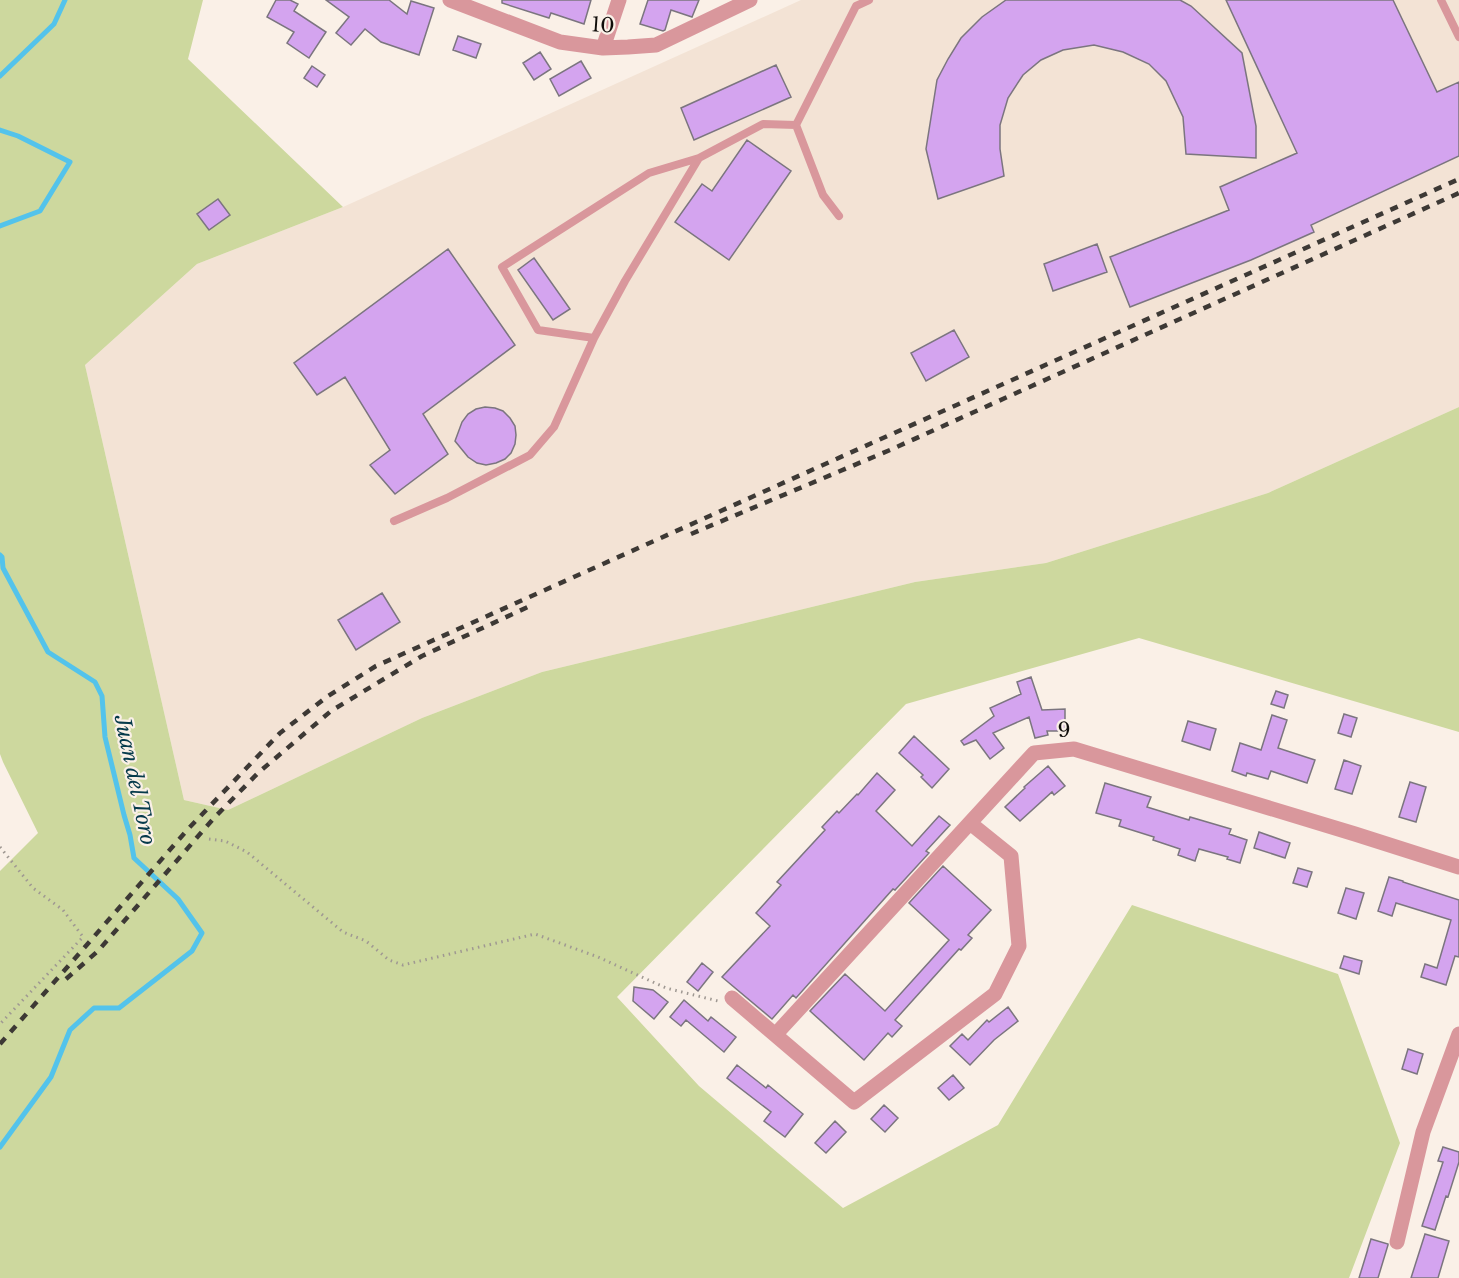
<svg xmlns="http://www.w3.org/2000/svg" width="1459" height="1278" viewBox="0 0 1459 1278" font-family="'Libre Baskerville',serif">
  <style>
    .built { fill: #f3e3d5 }
    .green { fill: #cdd89e }
    .lines { fill: none; stroke-linecap: round; stroke-linejoin: round }
    .stream { stroke: #53c3eb; stroke-width: 5 }
    .building { fill: #d4a4ef; stroke: #7b757f; stroke-width: 1.5 }
    .path { stroke: #9f9892; stroke-width: 3; stroke-dasharray: 1.5 4.5; stroke-linecap: butt }
    .lane { stroke: #d9979c; stroke-width: 8 }
    .street { stroke: #d9979c; stroke-width: 15 }
    .rail { stroke: #3d3935; stroke-width: 4.5; stroke-dasharray: 8 8; stroke-linecap: butt }
    .labels { text-anchor: middle; stroke-width: 4.5; stroke-linejoin: round; paint-order: stroke }
    .street-label { font-size: 20px; fill: #100d0a; stroke: #faf0e7 }
    .water-label { font-size: 21px; font-style: italic; fill: #063a4b; stroke: #faf0e7 }
  </style>
  <rect width="100%" height="100%" fill="#faf0e7"/>
  <path class="built" d="M 801,0 L 1459,0 L 1459,407 L 1268,493 L 1046,563 L 915,582 L 542,672 L 422,718 L 228,810 L 184,800 L 85,365 L 197,264 L 343,207 Z"/>
  <path class="green" d="M 0,0 L 203,0 L 188,59 L 343,207 L 197,264 L 85,365 L 184,800 L 228,810 L 422,718 L 542,672 L 915,582 L 1046,563 L 1268,493 L 1459,407 L 1459,732 L 1139,638 L 906,704 L 617,997 L 699,1086 L 843,1208 L 998,1125 L 1132,905 L 1338,974 L 1400,1143 L 1349,1278 L 0,1278 L 0,871 L 38,833 L 3,762 L 0,754 Z"/>
  <g class="lines">
    <path class="stream" d="M 0,76 L 54,24 L 65,0
      M 0,130 L 18,136 L 70,162 L 40,211 L 0,226
      M 0,555 L 2,557 L 3,568 L 48,652 L 95,682 L 102,696 L 105,737 L 124,815 L 130,835 L 134,858 L 178,899 L 202,933 L 192,951 L 119,1008 L 94,1008 L 70,1030 L 51,1077 L 0,1147"/>
  </g>
  <path class="building" d="M 276,0 L 290,0 L 298,4 L 294,11 L 326,32 L 309,58 L 287,43 L 294,32 L 267,17 Z
    M 326,0 L 389,0 L 407,14 L 411,1 L 434,8 L 419,55 L 381,42 L 365,29 L 351,45 L 336,33 L 349,17 Z
    M 502,0 L 591,0 L 584,24 L 551,13 L 549,18 L 502,3 Z
    M 648,0 L 699,0 L 692,17 L 671,10 L 665,30 L 663,31 L 640,24 Z
    M 1006,0 L 1180,0 L 1191,6 L 1242,53 L 1256,126 L 1256,158 L 1186,154 L 1183,117 L 1166,81 L 1149,64 L 1123,52 L 1094,45 L 1063,50 L 1041,60 L 1023,75 L 1008,98 L 1000,125 L 1000,149 L 1004,176 L 938,199 L 926,149 L 937,80 L 948,59 L 961,38 L 982,17 Z
    M 1226,0 L 1393,0 L 1437,92 L 1459,82 L 1459,156 L 1311,225 L 1314,232 L 1251,260 L 1130,307 L 1110,257 L 1229,210 L 1220,187 L 1297,153 Z
    M 458,36 L 481,44 L 476,58 L 453,50 Z
    M 540,52 L 551,69 L 534,80 L 523,63 Z
    M 581,61 L 591,78 L 559,96 L 550,79 Z
    M 776,65 L 791,97 L 694,140 L 681,108 Z
    M 312,66 L 325,75 L 317,87 L 304,78 Z
    M 747,140 L 791,171 L 729,260 L 675,222 L 702,184 L 712,191 Z
    M 218,199 L 230,215 L 209,230 L 197,214 Z
    M 1097,244 L 1107,272 L 1053,291 L 1044,264 Z
    M 448,249 L 515,345 L 423,414 L 448,454 L 395,494 L 370,465 L 390,450 L 345,377 L 317,395 L 294,363 Z
    M 534,258 L 570,309 L 553,320 L 518,270 Z
    M 954,330 L 969,357 L 926,381 L 911,353 Z
    M 485,407 L 495,408 L 503,411 L 510,418 L 515,426 L 516,435 L 515,444 L 511,453 L 505,459 L 496,463 L 486,465 L 477,463 L 468,457 L 455,441 L 462,422 L 468,414 L 476,409 Z
    M 382,593 L 400,622 L 356,650 L 338,620 Z
    M 1031,677 L 1042,710 L 1065,709 L 1065,731 L 1047,731 L 1048,735 L 1035,738 L 1029,717 L 993,733 L 1004,748 L 990,759 L 976,740 L 964,745 L 961,741 L 994,716 L 990,708 L 1021,694 L 1017,682 Z
    M 1276,691 L 1288,695 L 1284,708 L 1271,704 Z
    M 1344,714 L 1357,718 L 1351,737 L 1338,733 Z
    M 1272,715 L 1287,720 L 1278,748 L 1315,760 L 1307,783 L 1271,771 L 1268,779 L 1247,773 L 1246,776 L 1232,771 L 1240,743 L 1261,750 Z
    M 1188,721 L 1216,729 L 1210,750 L 1182,741 Z
    M 914,736 L 949,769 L 932,788 L 921,777 L 923,775 L 899,753 Z
    M 1344,760 L 1361,766 L 1352,794 L 1335,789 Z
    M 1048,766 L 1065,786 L 1054,795 L 1052,792 L 1020,821 L 1005,807 L 1025,788 L 1024,787 Z
    M 877,773 L 895,790 L 876,811 L 912,846 L 939,816 L 950,825 L 926,851 L 929,853 L 895,890 L 893,889 L 796,998 L 793,995 L 772,1019 L 722,977 L 770,926 L 756,913 L 781,885 L 777,882 L 825,830 L 822,827 L 837,811 L 839,813 L 857,794 L 858,795 Z
    M 1410,782 L 1426,787 L 1416,822 L 1399,817 Z
    M 1105,783 L 1151,797 L 1147,807 L 1189,820 L 1190,817 L 1231,829 L 1229,834 L 1247,840 L 1240,863 L 1227,859 L 1228,857 L 1199,849 L 1195,861 L 1178,855 L 1180,849 L 1153,840 L 1154,837 L 1119,826 L 1121,820 L 1096,813 Z
    M 1259,832 L 1290,843 L 1285,858 L 1254,848 Z
    M 943,866 L 991,910 L 968,935 L 972,938 L 961,950 L 959,949 L 895,1020 L 902,1026 L 892,1037 L 888,1033 L 864,1060 L 810,1011 L 845,974 L 885,1011 L 949,940 L 909,903 Z
    M 1298,868 L 1312,872 L 1307,887 L 1293,883 Z
    M 1389,877 L 1403,881 L 1403,882 L 1459,900 L 1459,957 L 1455,956 L 1446,985 L 1421,977 L 1425,964 L 1437,968 L 1451,920 L 1396,903 L 1392,916 L 1378,911 Z
    M 1346,888 L 1364,893 L 1356,919 L 1338,913 Z
    M 1344,956 L 1362,961 L 1359,974 L 1340,968 Z
    M 702,963 L 713,972 L 698,991 L 687,982 Z
    M 634,987 L 653,990 L 668,1002 L 654,1019 L 633,1001 Z
    M 684,1000 L 708,1021 L 711,1017 L 736,1037 L 724,1052 L 686,1020 L 681,1026 L 670,1017 Z
    M 1008,1007 L 1018,1021 L 994,1040 L 970,1065 L 950,1046 L 962,1034 L 968,1040 L 987,1020 L 989,1022 Z
    M 1408,1049 L 1423,1054 L 1417,1074 L 1402,1069 Z
    M 737,1065 L 766,1088 L 768,1085 L 803,1114 L 785,1137 L 764,1121 L 771,1112 L 727,1078 Z
    M 953,1075 L 964,1088 L 949,1100 L 938,1088 Z
    M 884,1105 L 898,1118 L 885,1132 L 871,1119 Z
    M 835,1121 L 846,1132 L 826,1153 L 815,1143 Z
    M 1443,1147 L 1459,1152 L 1459,1162 L 1448,1197 L 1446,1196 L 1435,1230 L 1422,1226 L 1443,1162 L 1438,1161 Z
    M 1425,1234 L 1449,1241 L 1438,1278 L 1411,1278 Z
    M 1371,1239 L 1388,1244 L 1388,1245 L 1378,1278 L 1359,1278 Z"/>
  <g class="lines">
    <path class="path" d="M 209,839 L 225,841 L 247,852 L 343,932 L 366,941 L 389,960 L 403,965 L 535,934 L 598,957 L 666,988 L 718,1001
      M 0,847 L 33,888 L 63,910 L 83,937 L 0,1024"/>
    <path class="lane" d="M 1441,0 L 1459,37
      M 796,125 L 823,195 L 839,216
      M 594,338 L 538,330 L 502,267 L 649,173 L 699,158
      M 394,521 L 447,498 L 530,455 L 554,427 L 594,338 L 625,281 L 699,158 L 763,124 L 796,125 L 856,6 L 869,0"/>
    <path class="street" d="M 450,0 L 560,42 L 603,48 L 628,47 L 656,45 L 750,0
      M 603,48 L 619,0
      M 732,998 L 854,1102 L 995,994 L 1019,946 L 1011,856 L 970,823
      M 776,1034 L 1034,753 L 1074,749 L 1355,834 L 1459,867
      M 1397,1242 L 1423,1132 L 1459,1034"/>
    <path class="rail" d="M 691,534 L 890,450 L 1459,193
      M 66,979 L 98,951 L 214,818 L 258,773 L 331,711 L 422,656 L 530,606
      M 0,1044 L 189,828 L 280,733 L 328,696 L 376,666 L 1459,179"/>
  </g>
  <g class="labels">
    <g class="street-label">
      <text transform="translate(603 25) rotate(4)" y="7">10</text>
      <text transform="translate(1064 730) rotate(-1)" y="7">9</text>
    </g>
    <g class="water-label">
      <text transform="translate(135 780) rotate(78)" y="7">Juan del Toro</text>
    </g>
  </g>
</svg>
